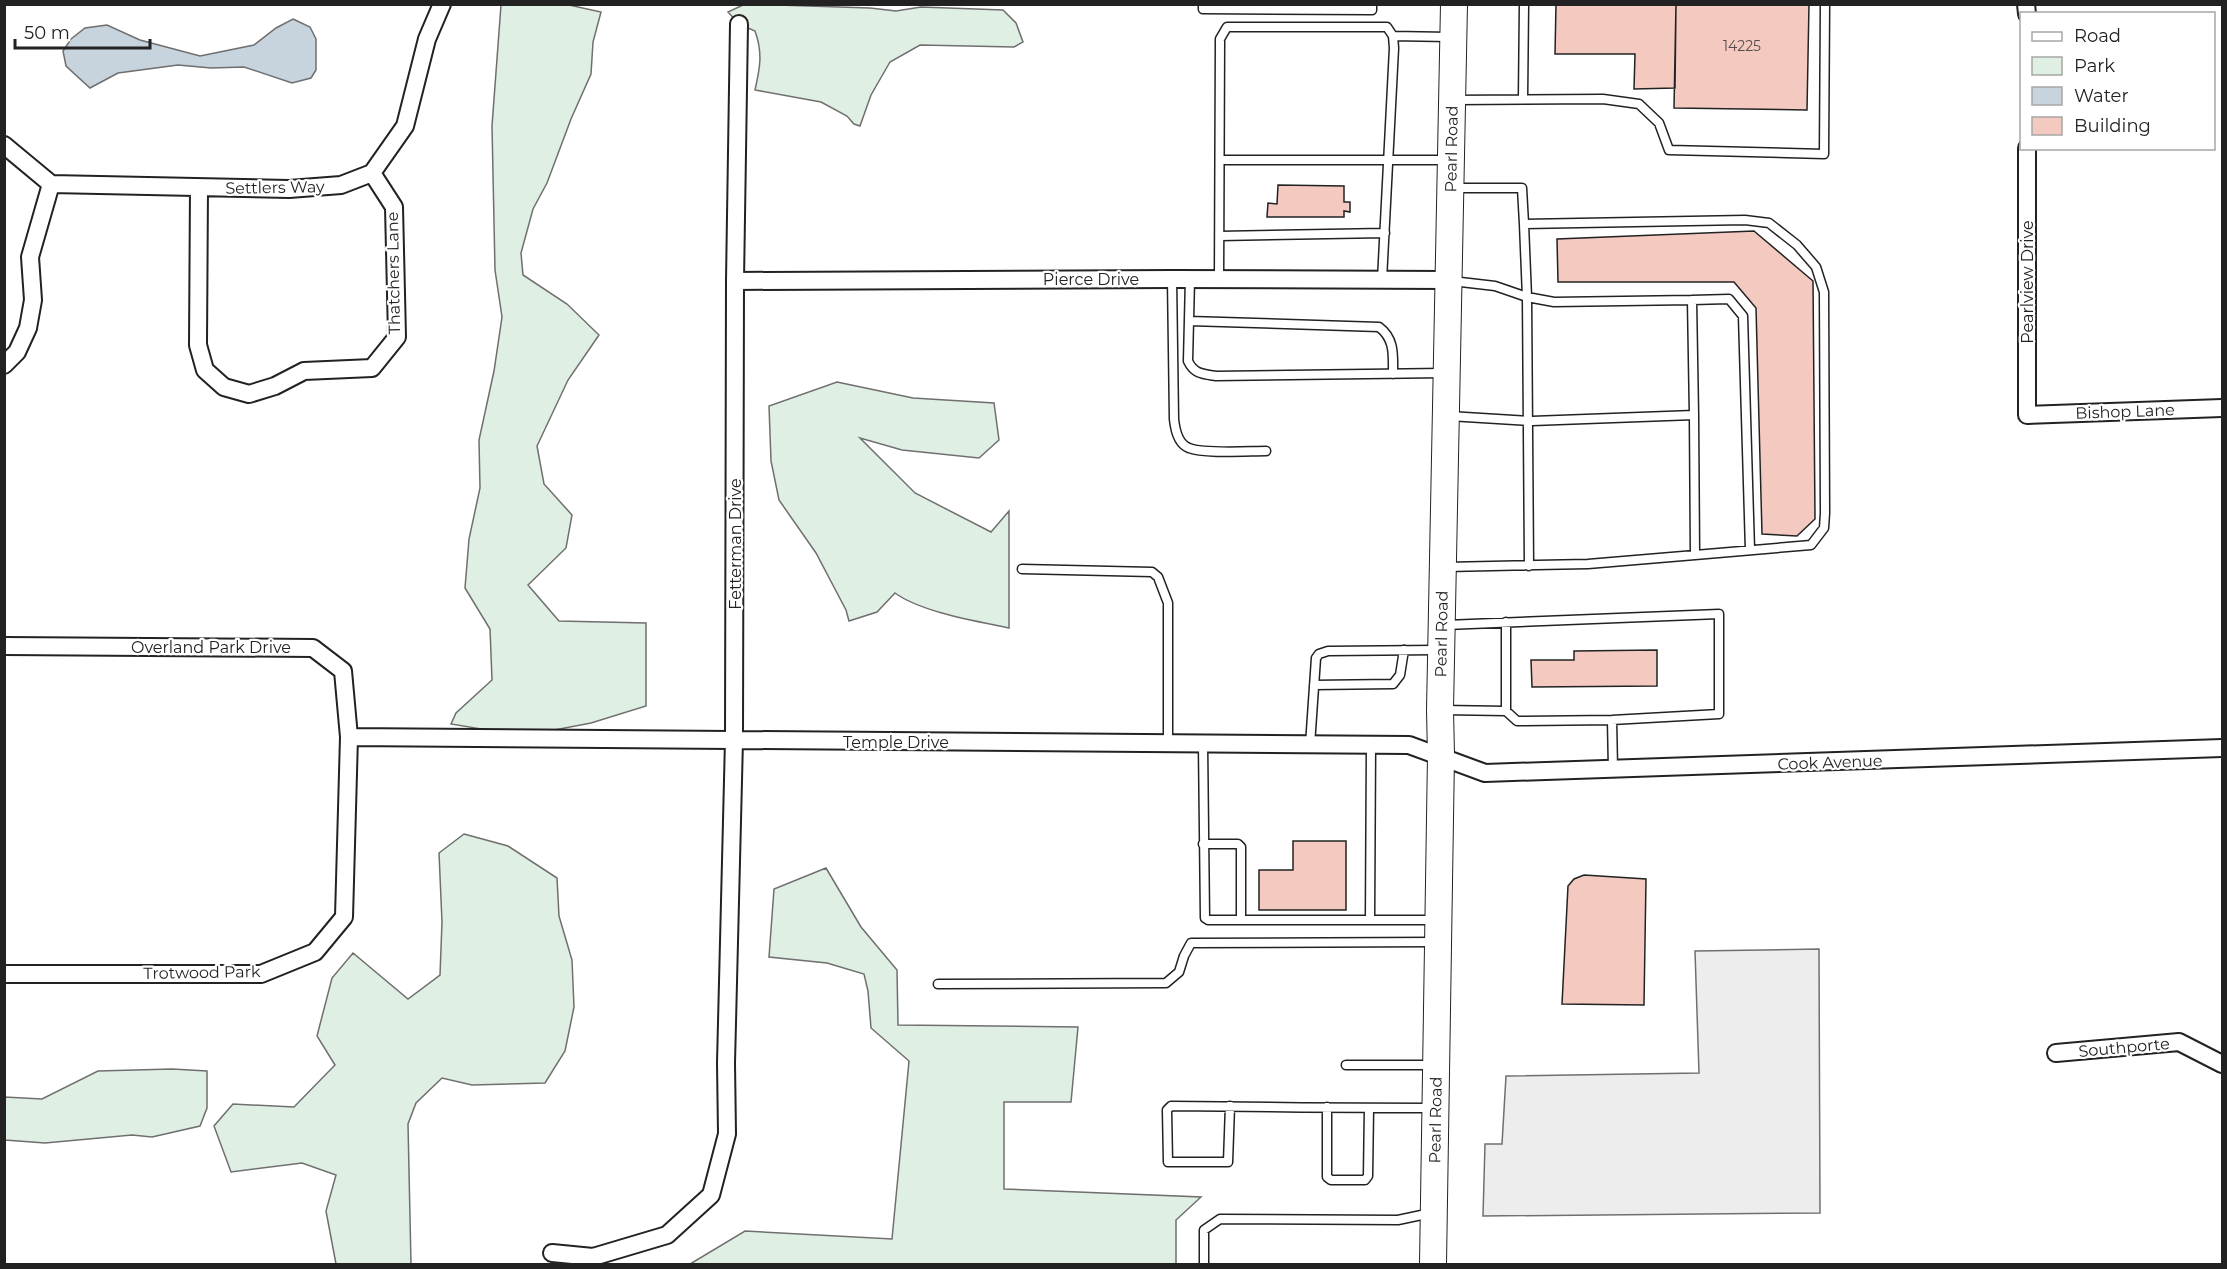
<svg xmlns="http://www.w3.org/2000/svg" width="2227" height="1269" viewBox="0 0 2227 1269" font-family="Montserrat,sans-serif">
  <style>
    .green { fill: #e0efe3; stroke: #6f6f6f; stroke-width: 1.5 }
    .parking { fill: #ededed; stroke: #6f6f6f; stroke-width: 1.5 }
    .water { fill: #c7d3dd; stroke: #6f6f6f; stroke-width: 1.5 }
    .building { fill: #f3c9c0; stroke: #222; stroke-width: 1.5 }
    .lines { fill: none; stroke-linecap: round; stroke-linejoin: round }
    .service-casing { stroke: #222; stroke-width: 11 }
    .minor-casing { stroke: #222; stroke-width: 20 }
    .primary-casing { stroke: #222; stroke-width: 28 }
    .service { stroke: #fff; stroke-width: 8 }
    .minor { stroke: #fff; stroke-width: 16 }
    .primary { stroke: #fff; stroke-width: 26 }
    .labels { text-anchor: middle; stroke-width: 4.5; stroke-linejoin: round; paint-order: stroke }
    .number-label { font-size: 14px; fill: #564c4a }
    .street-label { font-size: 16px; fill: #222; stroke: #fff }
  </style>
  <rect width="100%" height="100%" fill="#fff"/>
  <path class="green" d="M 745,4 L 870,8 L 896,11 L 921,7 L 1003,10 L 1016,23 L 1023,42 L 1014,47 L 920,45 L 890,62 L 871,95 L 860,126 L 854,124 L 847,116 L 821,102 L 755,90 C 760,68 763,53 755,31 L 739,24 L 728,12 Z
    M 501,5 L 569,5 L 601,12 L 593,42 L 591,74 L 571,119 L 547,183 L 533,209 L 521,253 L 523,275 L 567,304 L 599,335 L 568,380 L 537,446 L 544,484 L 572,515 L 566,548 L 528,585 L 559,621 L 646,623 L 646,706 L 591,723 L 523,736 L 451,724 L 456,713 L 492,680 L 490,629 L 465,588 L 469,539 L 480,488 L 479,440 L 494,371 L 502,317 L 495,270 L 492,126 Z
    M 837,382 L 913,398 L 994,403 L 999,440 L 979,458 L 902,450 L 860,438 L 915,493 L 991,532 L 1009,511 L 1009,628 C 976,621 921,612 895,593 L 877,612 L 849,621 L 846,610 L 816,553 L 779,500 L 771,461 L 769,406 Z
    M 464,834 L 508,846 L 557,878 L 559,916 L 572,960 L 574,1007 L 565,1051 L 545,1083 L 472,1085 L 442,1078 L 416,1103 L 408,1124 L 411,1264 L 336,1264 L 326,1211 L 336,1175 L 302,1163 L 231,1172 L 214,1126 L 233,1104 L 294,1107 L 335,1065 L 317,1036 L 332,978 L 353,953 L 408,999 L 440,975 L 442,922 L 439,853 Z
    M 826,868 L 861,927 L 897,970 L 898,1025 L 1078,1027 L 1071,1102 L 1004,1102 L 1004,1189 L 1201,1197 L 1176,1220 L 1176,1264 L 690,1264 L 745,1231 L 892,1239 L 909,1061 L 871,1028 L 868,991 L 864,974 L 827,963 L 769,957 L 774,889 Z
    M 172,1069 L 207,1071 L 207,1108 L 200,1126 L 152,1137 L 132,1135 L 45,1143 L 5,1140 L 5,1097 L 42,1099 L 98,1071 Z"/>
  <path class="parking" d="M 1819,949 L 1820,1213 L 1483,1216 L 1485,1144 L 1502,1144 L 1506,1076 L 1699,1073 L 1695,951 Z"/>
  <path class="water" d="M 293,19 L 310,27 L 316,39 L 316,70 L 311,78 L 292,83 L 244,67 L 211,68 L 178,65 L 118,73 L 90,88 L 66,66 L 63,51 L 71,39 L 85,28 L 107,25 L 140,40 L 200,56 L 254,45 L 276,28 Z"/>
  <path class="building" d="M 1556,4 L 1676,4 L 1675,88 L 1634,89 L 1635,54 L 1555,54 Z
    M 1676,4 L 1809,4 L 1807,110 L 1674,108 Z
    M 1278,185 L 1344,186 L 1344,202 L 1350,202 L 1350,212 L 1344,211 L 1344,217 L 1267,217 L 1268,203 L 1277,204 Z
    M 1754,231 L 1813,281 L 1815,519 L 1797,536 L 1762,534 L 1756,308 L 1734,282 L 1558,282 L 1557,239 Z
    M 1657,650 L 1657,686 L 1532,687 L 1531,660 L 1574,660 L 1574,651 Z
    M 1293,841 L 1346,841 L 1346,910 L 1259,910 L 1259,870 L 1293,870 Z
    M 1584,875 L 1646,879 L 1644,1005 L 1562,1004 L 1568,886 L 1574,879 Z"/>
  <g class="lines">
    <g class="service-casing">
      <path id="service" d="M 1203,4 L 1203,9 L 1372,10 L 1372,4
        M 1393,36 L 1449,37
        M 1523,98 L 1524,4
        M 1454,100 L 1603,99 L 1639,104 L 1659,123 L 1669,150 L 1824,154 L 1825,4
        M 1220,160 L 1447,160
        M 1454,188 L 1522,188 L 1524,224
        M 1220,236 L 1385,233
        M 1172,279 L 1174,419 C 1175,429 1178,444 1189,448 C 1203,454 1249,451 1266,451
        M 1190,279 L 1188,361 C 1194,374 1203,374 1216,376 L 1444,373
        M 1219,279 L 1220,39 L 1227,27 L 1387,27 L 1393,36 L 1394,48 L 1382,280
        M 1452,281 L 1495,286 L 1527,297 L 1524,224 L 1745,220 L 1769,223 L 1797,245 L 1816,267 L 1824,292 L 1825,513 L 1824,528 L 1811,545 L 1695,555
        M 1692,300 L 1729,299 L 1743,316 L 1750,550
        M 1189,321 L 1379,327 C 1395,339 1393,355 1393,374
        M 1529,566 L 1527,297 L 1554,302 L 1692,300 L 1694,415
        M 1446,567 L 1588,564 L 1695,555 L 1694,415 L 1532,421 L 1449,416
        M 1022,569 L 1152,572 L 1158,577 L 1168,603 L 1168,744
        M 1506,622 L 1506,711
        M 1314,685 L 1393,684 L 1400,675 L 1404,650
        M 1443,710 L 1506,711 L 1517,721 L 1612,720 L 1719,714 L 1719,614 L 1446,625
        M 1612,720 L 1613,768
        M 1203,744 L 1205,918 L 1208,920 L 1435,920
        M 1310,745 L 1316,658 L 1319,654 L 1328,651 L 1437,650
        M 1203,844 L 1238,844 L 1241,847 L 1241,920
        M 1370,920 L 1371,745
        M 938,984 L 1166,983 L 1179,972 L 1184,956 L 1191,943 L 1436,942
        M 1346,1065 L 1432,1065
        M 1230,1106 L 1228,1162 L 1168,1162 L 1167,1110 L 1171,1106 C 1258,1107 1344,1108 1431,1108
        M 1327,1107 L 1327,1177 L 1331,1180 L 1365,1180 L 1368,1176 L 1369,1108
        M 1204,1264 L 1204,1230 L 1220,1219 L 1398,1220 L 1431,1213"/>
    </g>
    <g class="minor-casing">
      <path id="minor" d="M 2026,4 L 2027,14
        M 4,145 L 51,184 L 289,189 L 341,185 L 372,173 L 405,126 L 427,39 L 442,4
        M 2027,148 L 2027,415 L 2222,408
        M 199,188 L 198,345 L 205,370 L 224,387 L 249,394 L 275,386 L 304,371 L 372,368 L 397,337 L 394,207 L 372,173
        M 735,281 L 1172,279 L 1448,280
        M 4,365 L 17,352 L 28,328 L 33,300 L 30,257 L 51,184
        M 4,646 L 313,648 L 343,671 L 349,737 L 344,917 L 315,952 L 261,974 L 4,974
        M 349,737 L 1409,745 L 1485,773 L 2222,748
        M 2056,1053 L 2179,1042 L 2222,1064
        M 552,1253 L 593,1257 L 667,1235 L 711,1195 L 727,1134 L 726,1063 L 734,740 L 735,281 L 739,24"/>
    </g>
    <g class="primary-casing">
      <path id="primary" d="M 1433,1264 L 1441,755 L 1440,710 L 1454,4"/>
    </g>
    <use href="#service" class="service"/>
    <use href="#minor" class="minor"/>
    <use href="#primary" class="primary"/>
  </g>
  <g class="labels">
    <g class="number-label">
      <text x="1742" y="51">14225</text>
    </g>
    <g class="street-label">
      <text transform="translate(1451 149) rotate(-89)" y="6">Pearl Road</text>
      <text transform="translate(275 187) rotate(-1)" y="6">Settlers Way</text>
      <text transform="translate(393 273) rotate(-91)" y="6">Thatchers Lane</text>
      <text x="1091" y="285">Pierce Drive</text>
      <text transform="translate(2027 282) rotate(-90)" y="6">Pearlview Drive</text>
      <text transform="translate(2125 411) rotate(-2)" y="6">Bishop Lane</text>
      <text transform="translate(735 544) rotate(-90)" y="6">Fetterman Drive</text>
      <text transform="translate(1441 634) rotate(-89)" y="6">Pearl Road</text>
      <text x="211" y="653">Overland Park Drive</text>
      <text x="896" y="748">Temple Drive</text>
      <text transform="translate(1830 762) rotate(-2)" y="6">Cook Avenue</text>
      <text transform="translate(202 972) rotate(-1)" y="6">Trotwood Park</text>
      <text transform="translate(2124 1047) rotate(-5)" y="6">Southporte</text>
      <text transform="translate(1435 1120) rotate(-89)" y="6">Pearl Road</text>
    </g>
  </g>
  <rect width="2227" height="1269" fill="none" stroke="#222222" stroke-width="12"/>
  <rect x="2020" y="12" width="195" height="138" fill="#ffffff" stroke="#a7a7a7" stroke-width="1.5"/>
  <rect x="2032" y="32" width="30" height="9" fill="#ffffff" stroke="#a7a7a7" stroke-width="1.5"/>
  <text x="2074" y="42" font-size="18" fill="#222222">Road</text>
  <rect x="2032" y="57" width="30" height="18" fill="#e0efe3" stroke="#a7a7a7" stroke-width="1.5"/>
  <text x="2074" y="72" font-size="18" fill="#222222">Park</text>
  <rect x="2032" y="87" width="30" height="18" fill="#c7d3dd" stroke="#a7a7a7" stroke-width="1.5"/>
  <text x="2074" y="102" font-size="18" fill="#222222">Water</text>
  <rect x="2032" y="117" width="30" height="18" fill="#f3c9c0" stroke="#a7a7a7" stroke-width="1.5"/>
  <text x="2074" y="132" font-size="18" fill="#222222">Building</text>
  <path d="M15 39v9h135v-9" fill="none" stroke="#222222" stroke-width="3"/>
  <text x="24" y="39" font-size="18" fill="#222222" stroke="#ffffff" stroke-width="4.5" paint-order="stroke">50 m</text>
</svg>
